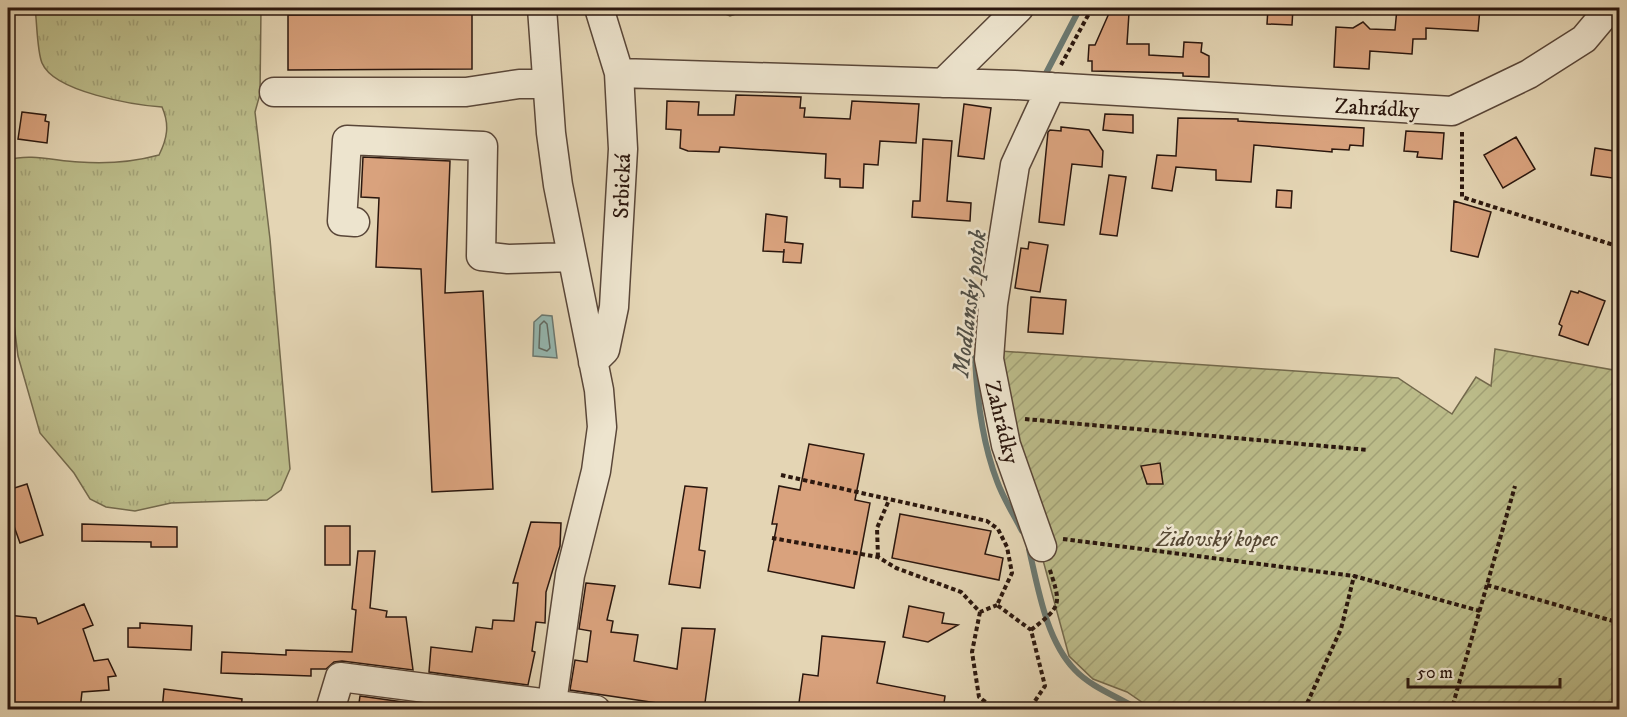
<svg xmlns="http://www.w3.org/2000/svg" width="1627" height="717" viewBox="0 0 1627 717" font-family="'IM FELL DW Pica',serif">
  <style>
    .grass { fill: url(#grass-tufts); stroke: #73694c; stroke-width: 1.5 }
    .garden { fill: url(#garden-furrows); stroke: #73694c; stroke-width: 1.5 }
    .water { fill: #95b8b1; stroke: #6b7870; stroke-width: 1.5 }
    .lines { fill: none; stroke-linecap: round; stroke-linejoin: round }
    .shore { stroke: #606860; stroke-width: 1.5 }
    .stream { stroke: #6b7870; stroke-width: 6 }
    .building { fill: #d9a27d; stroke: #2b170e; stroke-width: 1.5 }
    .minor-casing { stroke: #594638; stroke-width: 31 }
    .path { stroke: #2b170e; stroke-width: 4; stroke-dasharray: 4.5 3; stroke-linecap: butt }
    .minor { stroke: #ede4ce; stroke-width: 28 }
    .labels { text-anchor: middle; stroke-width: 5; stroke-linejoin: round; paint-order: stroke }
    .street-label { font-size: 22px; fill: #2b170e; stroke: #ede4ce }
    .park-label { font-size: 22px; font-style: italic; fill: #564833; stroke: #ede4ce }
    .water-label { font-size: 24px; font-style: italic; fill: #504f47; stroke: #ede4ce }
  </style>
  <defs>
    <pattern id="grass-tufts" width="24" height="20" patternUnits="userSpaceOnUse" patternTransform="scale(1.5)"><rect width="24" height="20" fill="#bbbb89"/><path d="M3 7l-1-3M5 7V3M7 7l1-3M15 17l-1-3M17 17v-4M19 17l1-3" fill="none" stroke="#a1a075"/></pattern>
    <pattern id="garden-furrows" width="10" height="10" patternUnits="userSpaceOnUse" patternTransform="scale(1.5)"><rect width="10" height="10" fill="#bbbb89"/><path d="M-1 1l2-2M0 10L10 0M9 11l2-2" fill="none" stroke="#a1a075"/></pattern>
  </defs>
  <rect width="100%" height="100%" fill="#e4d5b4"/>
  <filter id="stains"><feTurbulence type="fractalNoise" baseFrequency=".00333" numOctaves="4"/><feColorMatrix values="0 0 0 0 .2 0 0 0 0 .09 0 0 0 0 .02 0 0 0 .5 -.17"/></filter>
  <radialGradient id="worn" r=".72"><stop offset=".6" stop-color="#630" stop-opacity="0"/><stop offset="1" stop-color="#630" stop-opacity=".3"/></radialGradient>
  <path class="grass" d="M 35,8 L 261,8 L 260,94 L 255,112 L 270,239 L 290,469 L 281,490 L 267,500 L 171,503 L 135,511 L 106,507 L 90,499 L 74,473 L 40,433 L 18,356 L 8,276 L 8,160 C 30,153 56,161 79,162 C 105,164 133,162 159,155 C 167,139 170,125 162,107 C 134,105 54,92 42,63 C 37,51 37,22 35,8 Z
    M 712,8 L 753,8 L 730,16 Z"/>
  <path class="garden" d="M 1495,349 L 1619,371 L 1619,709 L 1152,709 L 1127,692 L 1093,679 L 1069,656 L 986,350 L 1398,378 L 1452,414 L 1476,377 L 1491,386 Z"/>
  <path class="water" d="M 542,315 L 552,316 L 557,358 L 533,356 L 534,322 Z"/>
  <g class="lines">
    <path class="shore" d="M 544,321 L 547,324 L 550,348 L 547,351 L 539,348 L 540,325 Z"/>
    <path class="stream" d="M 1043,79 L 1080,8
      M 975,358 C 977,399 982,442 997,481 C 1003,498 1014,515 1022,531
      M 1029,549 C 1038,588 1046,640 1075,670 C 1092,688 1119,697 1139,710"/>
  </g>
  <path class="building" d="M 1268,8 L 1293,8 L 1292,25 L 1267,24 Z
    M 1397,8 L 1452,10 L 1452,8 L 1480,8 L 1478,31 L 1426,28 L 1426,39 L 1413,39 L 1412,54 L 1370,51 L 1369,69 L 1334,67 L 1336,27 L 1353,28 L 1363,22 L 1370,29 L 1395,30 Z
    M 1110,11 L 1129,13 L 1127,44 L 1149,44 L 1149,55 L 1183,57 L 1184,42 L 1202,43 L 1201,52 L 1209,56 L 1209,77 L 1183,76 L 1183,73 L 1092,71 L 1092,61 L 1088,61 L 1089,45 L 1095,45 Z
    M 472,14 L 472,69 L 288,70 L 288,15 Z
    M 736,95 L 801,97 L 800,108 L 805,108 L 804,117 L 850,119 L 852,101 L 919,104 L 916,143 L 880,141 L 878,165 L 864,164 L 863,188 L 840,187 L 840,179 L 825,178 L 826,154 L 720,147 L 719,152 L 688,151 L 680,148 L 681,130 L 666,129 L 667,101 L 699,102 L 698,115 L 734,115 Z
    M 964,104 L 991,108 L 984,159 L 958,156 Z
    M 22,112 L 46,115 L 45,121 L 49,122 L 47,143 L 18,139 Z
    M 1105,114 L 1133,115 L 1133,133 L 1103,130 Z
    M 1178,118 L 1238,119 L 1238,121 L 1364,128 L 1363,146 L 1350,145 L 1349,150 L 1332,149 L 1332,152 L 1254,145 L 1251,182 L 1216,180 L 1216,170 L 1176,167 L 1172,191 L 1152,188 L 1157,155 L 1176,156 Z
    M 1061,127 L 1089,130 L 1103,151 L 1102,167 L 1072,164 L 1064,225 L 1039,222 L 1048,132 L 1050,130 L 1061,131 Z
    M 1406,131 L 1444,133 L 1442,159 L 1417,157 L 1418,152 L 1404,151 Z
    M 1516,137 L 1535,169 L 1503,188 L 1484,155 Z
    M 923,139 L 952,141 L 947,201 L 971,203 L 970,221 L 912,217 L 913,201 L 920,201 Z
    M 1595,148 L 1620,152 L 1620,179 L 1591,175 Z
    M 363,157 L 450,161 L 445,293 L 483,291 L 493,489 L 432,492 L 421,269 L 376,267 L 379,198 L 361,197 Z
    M 1109,175 L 1126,177 L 1117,236 L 1100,234 Z
    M 1277,190 L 1292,191 L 1291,208 L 1276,207 Z
    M 1454,201 L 1491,212 L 1478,257 L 1451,251 Z
    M 766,214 L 787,217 L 785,242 L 803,244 L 801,263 L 783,262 L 784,249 L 784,252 L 763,251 Z
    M 1029,242 L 1048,245 L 1040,292 L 1015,288 L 1021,248 L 1028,249 Z
    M 1571,291 L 1578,293 L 1579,291 L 1605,301 L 1588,345 L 1559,335 L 1562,326 L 1559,324 Z
    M 1031,297 L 1066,300 L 1063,334 L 1028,332 Z
    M 809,444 L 864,454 L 855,500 L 870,503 L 854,588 L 768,571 L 777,524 L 772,524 L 779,486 L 800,490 Z
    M 1160,463 L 1163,484 L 1147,484 L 1141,466 Z
    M 27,484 L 43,535 L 20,543 L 10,515 L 8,490 Z
    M 685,486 L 707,488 L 699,550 L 705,551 L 700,588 L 669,584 Z
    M 900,514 L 991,531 L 985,554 L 1003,558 L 999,580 L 892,558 Z
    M 531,522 L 561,523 L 560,546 L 546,592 L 545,623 L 536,622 L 532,651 L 535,652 L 528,685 L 429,672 L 431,647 L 472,652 L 476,627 L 492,629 L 493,620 L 514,621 L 518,583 L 513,583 Z
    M 82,524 L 177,527 L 177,547 L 151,547 L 151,542 L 82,541 Z
    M 325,526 L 350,526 L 350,565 L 325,565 Z
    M 358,551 L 375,551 L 370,608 L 387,611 L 386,617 L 406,617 L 413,670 L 342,661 L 334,662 L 326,669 L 311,669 L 311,676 L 221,673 L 222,652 L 286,655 L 286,650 L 352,652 L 356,610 L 352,609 Z
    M 586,583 L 615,586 L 607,620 L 613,621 L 611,632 L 638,635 L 634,661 L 677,669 L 682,628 L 715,629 L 704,710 L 570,690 L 575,660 L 587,662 L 591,631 L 579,629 Z
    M 84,604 L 93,625 L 83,629 L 94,661 L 108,659 L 116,676 L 108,677 L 109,690 L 82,692 L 80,710 L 8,703 L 8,673 L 13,674 L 8,615 L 36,618 L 38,624 Z
    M 909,606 L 944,613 L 942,623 L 958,625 L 928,642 L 903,637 Z
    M 140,623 L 192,626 L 191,650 L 128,647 L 128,628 L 140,628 Z
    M 822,636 L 885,642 L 877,683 L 945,696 L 943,710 L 798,710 L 803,674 L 818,676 Z
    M 164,689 L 242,699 L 241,710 L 162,710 Z
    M 360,696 L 417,704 L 418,710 L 358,710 Z
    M 426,705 L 463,710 L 425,710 Z"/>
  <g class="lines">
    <g class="minor-casing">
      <path id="minor" d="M 542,8 L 551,133 L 558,185 L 599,390 L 602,427 L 596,471 L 570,575 L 551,710
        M 619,73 L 1015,85 L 1452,111 L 1529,74 L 1584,39 L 1610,8
        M 943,83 L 1019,8
        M 274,92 L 466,92 L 519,84 L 546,84
        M 355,222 L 342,221 L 347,140 L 483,146 L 481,256 L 508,259 L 572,257
        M 593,362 L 605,350 L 614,307 L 623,149 L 619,73 L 599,8
        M 1042,547 L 1006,445 L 989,359 L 993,304 L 1015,165 L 1051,87
        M 330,710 L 340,677 L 596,710"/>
    </g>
    <path class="path" d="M 1061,65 L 1092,8
      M 1462,132 L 1462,197 L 1620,247
      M 1025,419 L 1368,450
      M 781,475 L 987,521 L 998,529 L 1007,547 L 1012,573 L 997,605 L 1031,630 L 1045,686 L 1029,710
      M 772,538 L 878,557 L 896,568 L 961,592 L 980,612 L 997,605
      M 1063,539 L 1354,576 L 1480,611
      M 878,557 L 877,528 L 889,500
      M 1487,585 L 1620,623
      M 980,612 L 972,652 L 979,697 L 996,710
      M 1031,630 C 1063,605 1061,605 1049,567
      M 1304,710 L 1341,629 L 1354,576
      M 1456,710 L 1452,708 L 1515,486"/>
    <use href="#minor" class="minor"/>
  </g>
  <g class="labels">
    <g class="street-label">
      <text transform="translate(1377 107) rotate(3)" y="8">Zahrádky</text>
      <text transform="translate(621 186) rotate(-88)" y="8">Srbická</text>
      <text transform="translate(1003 422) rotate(76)" y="8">Zahrádky</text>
    </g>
    <g class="park-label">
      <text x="1217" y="546">Židovský kopec</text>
    </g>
    <g class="water-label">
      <text transform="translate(969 303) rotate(-83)" y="8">Modlanský potok</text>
    </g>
  </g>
  <rect width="1627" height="717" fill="none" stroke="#e4d5b4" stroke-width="30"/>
  <rect x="9" y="9" width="1609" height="699" fill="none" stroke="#2b170e" stroke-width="3"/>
  <rect x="15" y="15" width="1597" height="687" fill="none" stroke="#2b170e" stroke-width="1.5"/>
  <path d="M1408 678v9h152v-9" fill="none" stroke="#2b170e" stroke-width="3"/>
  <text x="1417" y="678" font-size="18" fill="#2b170e" stroke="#ede4ce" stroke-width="4.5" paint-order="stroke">50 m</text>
  <rect width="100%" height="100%" filter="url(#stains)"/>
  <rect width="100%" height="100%" fill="url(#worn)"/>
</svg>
